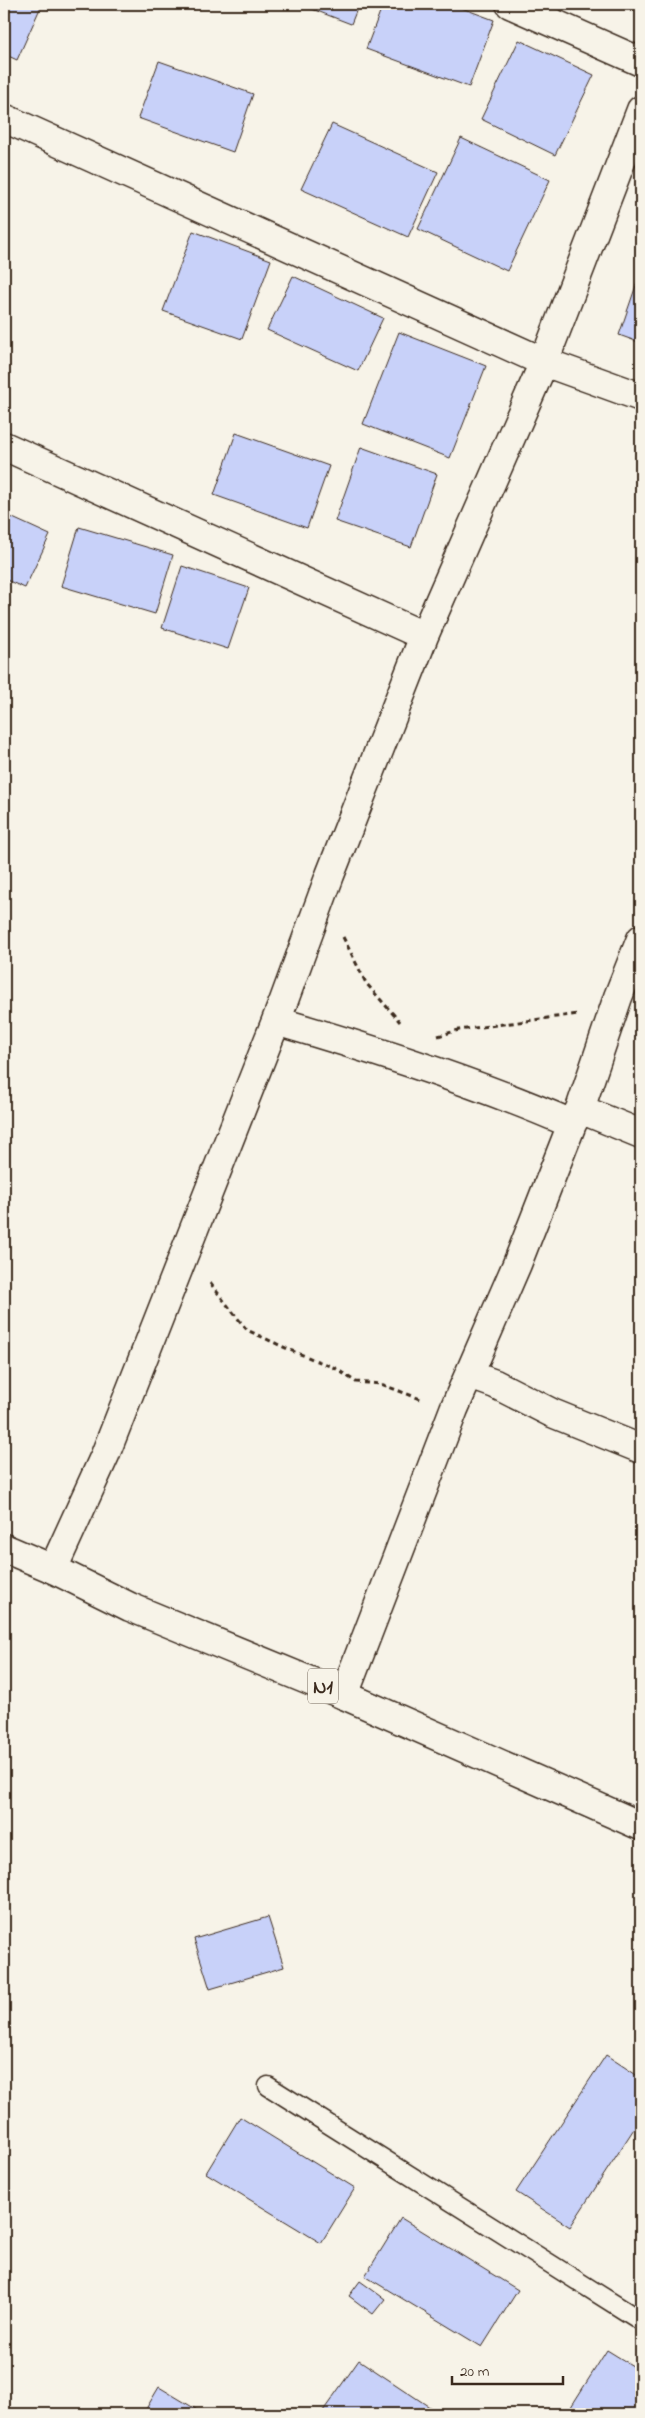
<svg xmlns="http://www.w3.org/2000/svg" width="645" height="2418" viewBox="0 0 645 2418" font-family="'Indie Flower',sans-serif">
  <style>
    .building { fill: #c8d1f9; stroke: #3b2a1e }
    .lines { fill: none; stroke-linecap: round; stroke-linejoin: round }
    .lane-casing { stroke: #3b2a1e; stroke-width: 21 }
    .street-casing { stroke: #3b2a1e; stroke-width: 31 }
    .primary-casing { stroke: #3b2a1e; stroke-width: 31 }
    .path { stroke: #3b2a1e; stroke-width: 3; stroke-dasharray: 5 4; stroke-linecap: butt }
    .lane { stroke: #f7f3e8; stroke-width: 18 }
    .street { stroke: #f7f3e8; stroke-width: 28 }
    .primary { stroke: #f7f3e8; stroke-width: 28 }
    .labels { text-anchor: middle; stroke-width: 4; stroke-linejoin: round; paint-order: stroke }
    .shield { fill: #f7f3e8; stroke: #73665b; stroke-width: 1 }
    .shield-label { font-size: 20px; font-weight: bold; fill: #3b2a1e }
  </style>
  <rect width="100%" height="100%" fill="#f7f3e8"/>
  <filter id="ink" filterUnits="userSpaceOnUse"><feTurbulence type="fractalNoise" baseFrequency=".02" numOctaves="2"/><feDisplacementMap in="SourceGraphic" scale="10" xChannelSelector="R" yChannelSelector="G"/><feConvolveMatrix kernelMatrix="1 2 1 2 8 2 1 2 1" color-interpolation-filters="sRGB"/></filter>
  <g filter="url(#ink)">
    <path class="building" d="M 4,4 L 42,4 L 17,60 L 4,54 Z
      M 299,4 L 359,4 L 351,24 Z
      M 383,4 L 451,4 L 494,20 L 469,87 L 366,49 Z
      M 519,40 L 594,75 L 555,155 L 481,119 Z
      M 159,61 L 253,94 L 233,152 L 138,118 Z
      M 332,124 L 438,172 L 408,237 L 301,189 Z
      M 461,138 L 550,180 L 507,271 L 418,229 Z
      M 193,231 L 271,260 L 242,339 L 163,311 Z
      M 641,271 L 641,343 L 619,335 Z
      M 293,276 L 383,318 L 358,371 L 267,330 Z
      M 399,332 L 486,366 L 450,458 L 363,424 Z
      M 236,433 L 329,466 L 307,528 L 214,495 Z
      M 361,447 L 437,474 L 411,547 L 335,521 Z
      M 4,514 L 50,535 L 25,588 L 4,579 Z
      M 79,527 L 173,555 L 155,614 L 61,586 Z
      M 182,566 L 249,588 L 228,649 L 162,628 Z
      M 268,1917 L 284,1967 L 210,1989 L 194,1939 Z
      M 606,2055 L 641,2078 L 641,2118 L 570,2227 L 516,2192 Z
      M 240,2117 L 355,2188 L 321,2243 L 206,2173 Z
      M 401,2218 L 518,2290 L 482,2347 L 365,2276 Z
      M 360,2281 L 385,2299 L 373,2314 L 349,2296 Z
      M 607,2350 L 641,2371 L 641,2414 L 576,2414 L 569,2410 Z
      M 359,2360 L 440,2414 L 327,2414 L 323,2411 Z
      M 159,2387 L 204,2414 L 143,2414 Z"/>
    <g class="lines">
      <g class="lane-casing">
        <path id="lane" d="M 268,2086 L 641,2321"/>
      </g>
      <g class="street-casing">
        <path id="street" d="M 510,4 L 641,62
          M 4,118 L 544,362 L 641,397
          M 4,446 L 424,636
          M 276,1021 C 376,1050 476,1082 572,1124
          M 580,1109 L 641,1134
          M 470,1375 L 495,1384 L 552,1413 L 641,1449
          M 53,1569 L 105,1455 L 283,1003 L 330,875 L 424,636 L 544,362 L 641,110
          M 344,1695 L 454,1409 L 517,1264 L 572,1124 L 580,1109 L 618,997 L 641,939"/>
      </g>
      <g class="primary-casing">
        <path id="primary" d="M 4,1548 L 53,1569 L 130,1607 L 344,1695 L 641,1826"/>
      </g>
      <path class="path" d="M 343,937 L 366,983 L 400,1022
        M 438,1036 L 459,1030 L 578,1014
        M 210,1283 L 247,1330 L 290,1350 L 335,1368 L 356,1382 L 381,1384 L 423,1400"/>
      <use href="#lane" class="lane"/>
      <use href="#street" class="street"/>
      <use href="#primary" class="primary"/>
    </g>
  </g>
  <g class="labels">
    <rect class="shield" x="308" y="1668.5" width="30" height="35" rx="4"/>
    <g class="shield-label">
      <text x="323" y="1693">N1</text>
    </g>
  </g>
  <rect width="645" height="2418" fill="none" stroke="#f7f3e8" stroke-width="20"/>
  <rect x="10" y="10" width="625" height="2398" fill="none" stroke="#3b2a1e" stroke-width="2" filter="url(#ink)"/>
  <path d="M452 2376v8h111v-8" fill="none" stroke="#3b2a1e" stroke-width="2.5"/>
  <text x="460" y="2376" font-size="15" fill="#3b2a1e" stroke="#f7f3e8" stroke-width="4" paint-order="stroke">20 m</text>
</svg>
